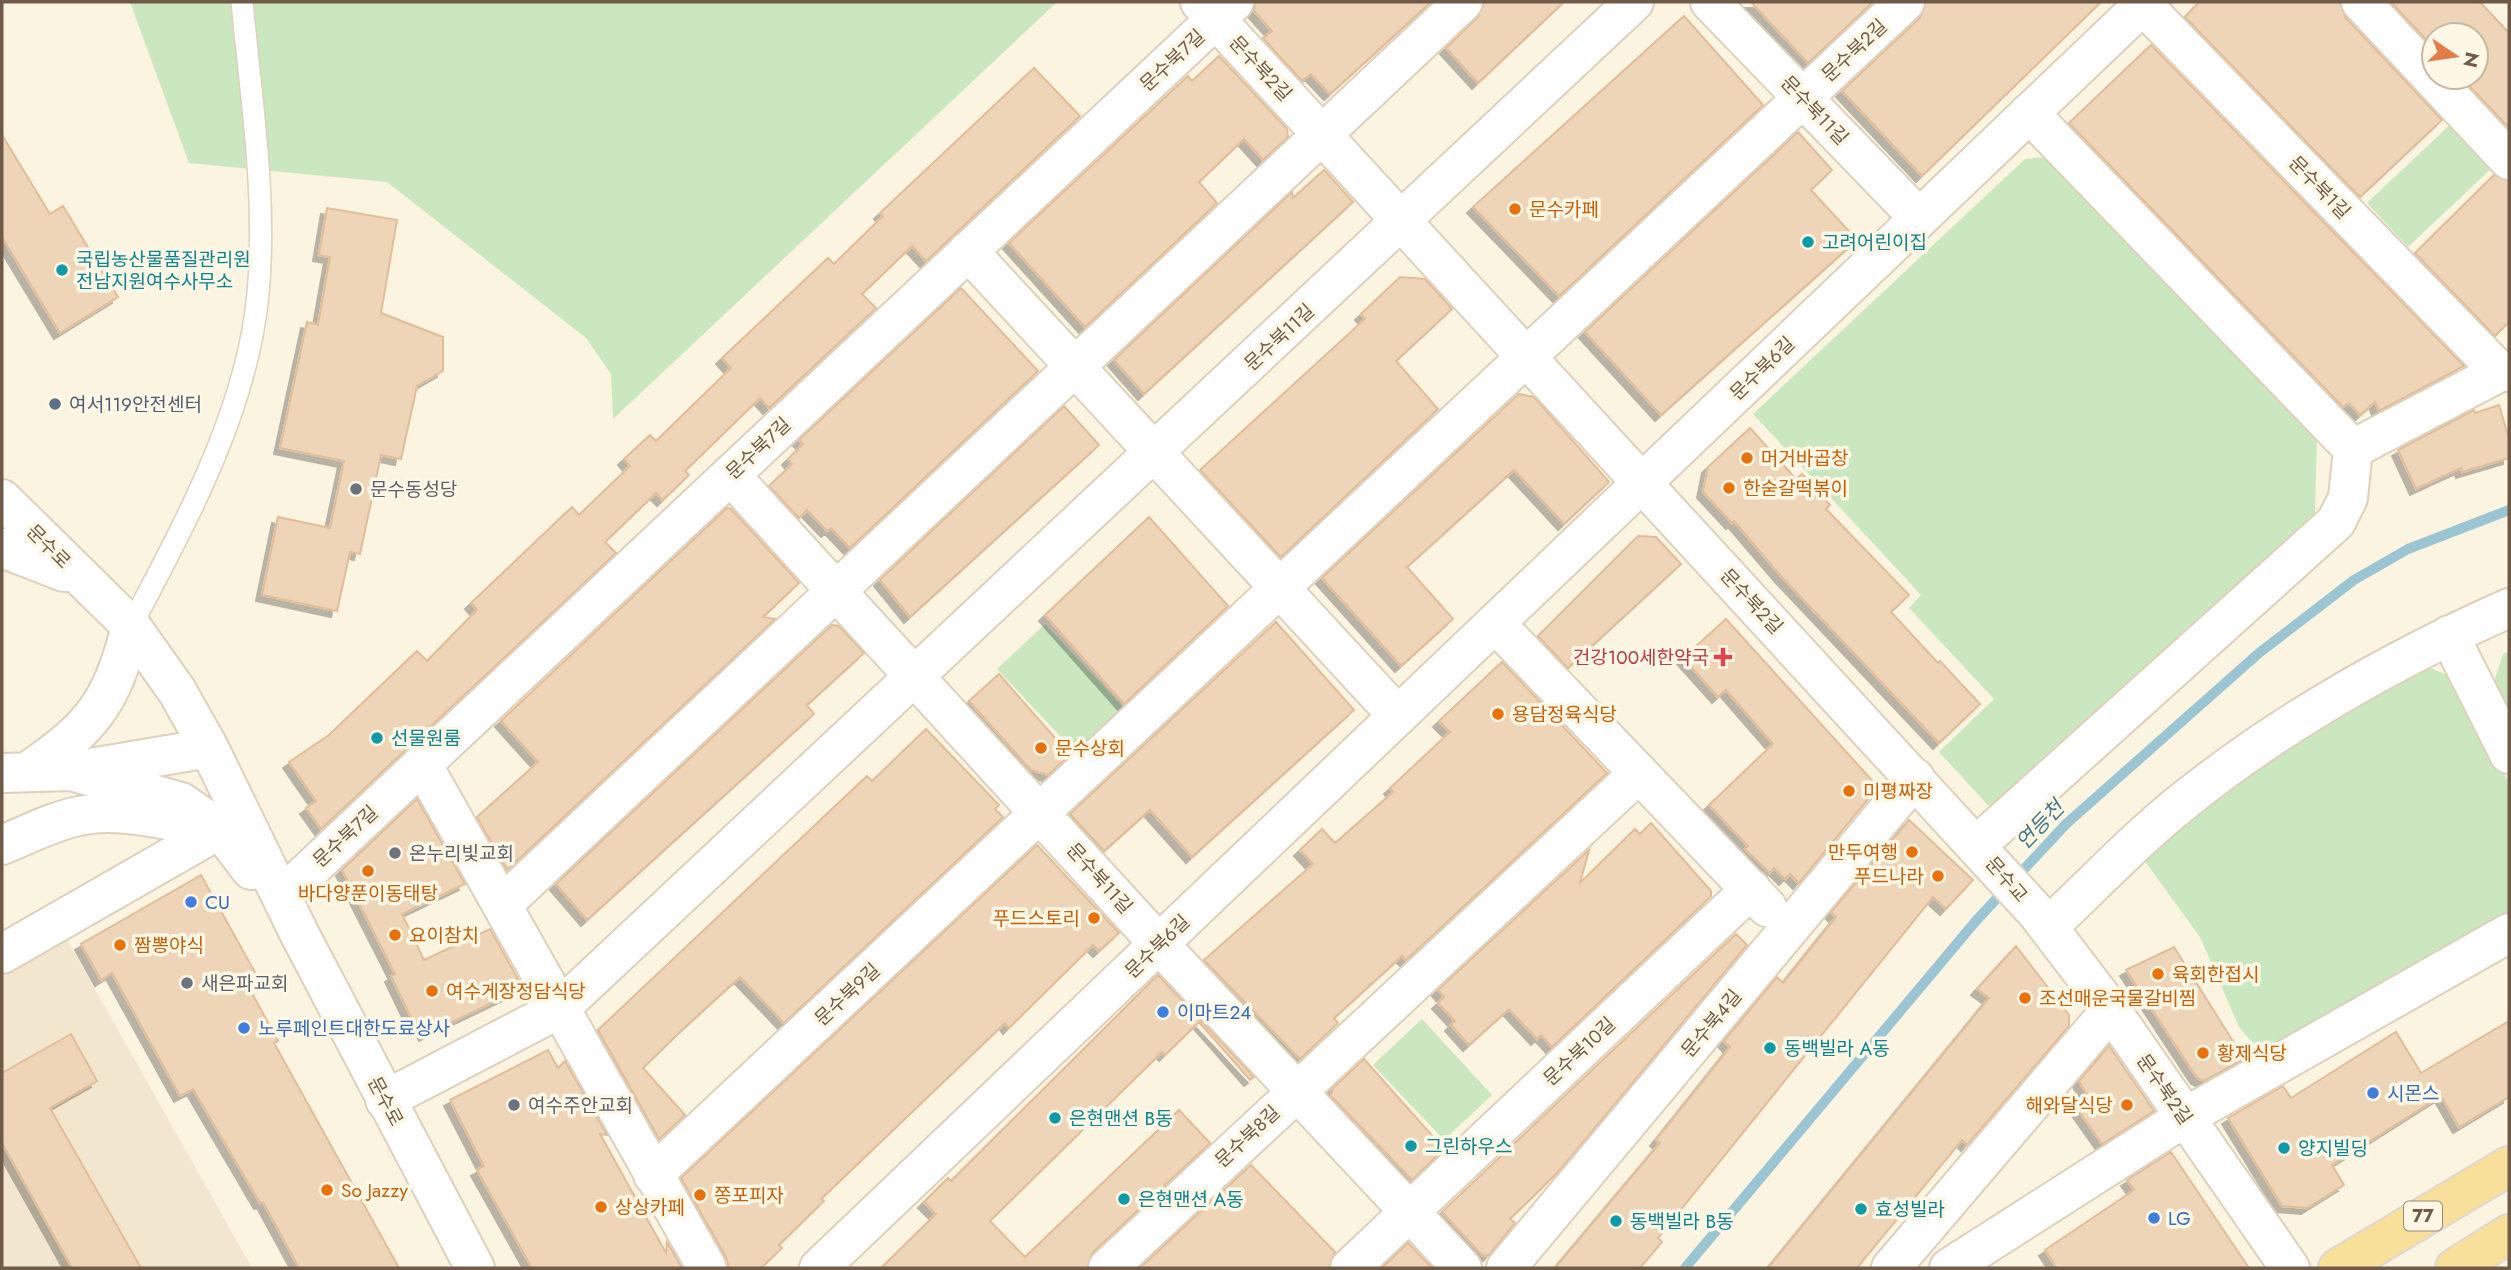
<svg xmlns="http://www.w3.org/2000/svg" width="2511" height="1270" viewBox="0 0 2511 1270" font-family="Jost,'Noto Sans KR',sans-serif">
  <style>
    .residential { fill: #f2e6cf }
    .green { fill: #cbe7bf }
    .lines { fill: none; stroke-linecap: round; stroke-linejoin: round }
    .stream { stroke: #9cc5d4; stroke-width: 10 }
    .building { fill: #efd5b8; stroke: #e1bd99; stroke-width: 2; filter: url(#shadow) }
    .service-casing { stroke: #ded0bc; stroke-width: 24 }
    .minor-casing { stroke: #ded0bc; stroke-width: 42 }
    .tertiary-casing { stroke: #ded0bc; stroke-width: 42 }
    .primary-casing { stroke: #ddd8d3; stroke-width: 42 }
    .service { stroke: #fff; stroke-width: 21 }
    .minor { stroke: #fff; stroke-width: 38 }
    .tertiary { stroke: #fff; stroke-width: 38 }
    .primary { stroke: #f8e09a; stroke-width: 38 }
    .food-dot { fill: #e8710a; stroke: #fef7e5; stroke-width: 2.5 }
    .culture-dot { fill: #0f9aa8; stroke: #fef7e5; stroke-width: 2.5 }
    .service-dot { fill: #5c6f8a; stroke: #fef7e5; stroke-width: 2.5 }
    .worship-dot { fill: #6b7280; stroke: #fef7e5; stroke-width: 2.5 }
    .health-dot { fill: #e0444e; stroke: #fef7e5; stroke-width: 2.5 }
    .shop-dot { fill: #3f7fe0; stroke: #fef7e5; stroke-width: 2.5 }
    .labels { text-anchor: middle; stroke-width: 7; stroke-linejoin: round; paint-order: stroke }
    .shield { fill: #fef7e5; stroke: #9b8a77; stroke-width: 2 }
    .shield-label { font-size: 18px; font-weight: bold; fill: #705b48 }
    .street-label { font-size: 19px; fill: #705b48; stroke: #fef7e5 }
    .food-label { font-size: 19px; fill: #c56008; stroke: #fef7e5; text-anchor: start }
    .culture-label { font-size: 19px; fill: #0d838f; stroke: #fef7e5; text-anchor: start }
    .service-label { font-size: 19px; fill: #4e5e75; stroke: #fef7e5; text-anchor: start }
    .worship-label { font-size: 19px; fill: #5b616d; stroke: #fef7e5; text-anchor: start }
    .health-label { font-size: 19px; fill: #be3a42; stroke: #fef7e5; text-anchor: end }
    .shop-label { font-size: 19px; fill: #366cbe; stroke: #fef7e5; text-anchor: start }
    .water-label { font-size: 21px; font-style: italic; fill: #46778a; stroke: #fef7e5 }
  </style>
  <defs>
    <filter id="shadow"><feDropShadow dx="-6" dy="6" stdDeviation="0" flood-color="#0004"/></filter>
  </defs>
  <rect width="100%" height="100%" fill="#fbf4e0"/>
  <path class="residential" d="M 65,936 L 252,1268 L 2,1268 L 2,973 Z"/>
  <path class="green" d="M 130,2 L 1057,2 L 613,419 L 611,374 L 586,338 L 387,182 L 189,163 Z
    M 2453,122 L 2494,166 L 2408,247 L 2367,203 Z
    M 2047,157 L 2317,434 L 2315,516 L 1997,815 L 1939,752 L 1994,699 L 1909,608 L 1921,595 L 1753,414 L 2025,159 Z
    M 1045,624 L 1123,707 L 1075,752 L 997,669 Z
    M 2509,651 L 2509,715 L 2493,685 L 2503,654 Z
    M 2428,667 L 2452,677 L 2509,783 L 2509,924 L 2265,1057 L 2239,1027 L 2200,937 L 2144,860 L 2250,769 Z
    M 1422,1019 L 1492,1095 L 1444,1140 L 1373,1065 Z"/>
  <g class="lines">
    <path class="stream" d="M 1685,1268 L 1975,922 L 2066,824 L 2259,653 L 2354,580 L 2408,549 L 2509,510"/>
  </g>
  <path class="building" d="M 1255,2 L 1431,2 L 1330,94 L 1311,74 L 1302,81 L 1263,38 L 1272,31 L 1254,11 Z
    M 1484,2 L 1564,2 L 1478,83 L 1446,48 L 1478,17 Z
    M 1751,2 L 1873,2 L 1808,63 Z
    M 1926,2 L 2101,2 L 1922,176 L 1842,91 L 1920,18 Z
    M 2199,2 L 2340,2 L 2345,17 L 2442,120 L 2360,197 L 2185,17 Z
    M 2391,2 L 2480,2 L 2509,33 L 2509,128 L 2461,77 L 2476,77 L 2476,35 L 2434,35 L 2434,48 Z
    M 1684,16 L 1763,105 L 1559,296 L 1473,207 Z
    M 2151,45 L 2464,366 L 2379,411 L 2375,402 L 2360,415 L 2349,403 L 2343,407 L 2069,123 Z
    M 1219,56 L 1287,129 L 1288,137 L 1263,160 L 1244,139 L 1199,182 L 1217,203 L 1085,327 L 1009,243 L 1188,76 L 1192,81 Z
    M 1034,68 L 1080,116 L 926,261 L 912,246 L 862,294 L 876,308 L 769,408 L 760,398 L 685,471 L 689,475 L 663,500 L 656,493 L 605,542 L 616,553 L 321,829 L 306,808 L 316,801 L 289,762 L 329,735 L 417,651 L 427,661 L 477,610 L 471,603 L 572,507 L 579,515 L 630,466 L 624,459 L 650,435 L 656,441 L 731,368 L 722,358 L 828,258 L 834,264 L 883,216 L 880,213 Z
    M 1798,132 L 1832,170 L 1811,190 L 1857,240 L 1661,415 L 1585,332 Z
    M 2,135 L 50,214 L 63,206 L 118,297 L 60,333 L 2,237 Z
    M 1324,170 L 1353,202 L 1144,394 L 1114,360 L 1292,192 L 1293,198 Z
    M 2494,175 L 2509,181 L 2509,322 L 2495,336 L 2415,253 Z
    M 327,208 L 397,220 L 381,313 L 443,337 L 443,371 L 417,386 L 401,459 L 381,455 L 360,554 L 350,552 L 337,611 L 262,595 L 278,517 L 330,528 L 344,461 L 280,448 L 307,322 L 318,325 L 330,257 L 319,255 Z
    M 1400,277 L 1425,279 L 1452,309 L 1396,361 L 1438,409 L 1281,557 L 1200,470 L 1365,319 L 1361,314 Z
    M 961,288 L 1038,371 L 850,548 L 831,528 L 827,531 L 807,510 L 799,518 L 769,486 L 792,464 L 788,459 L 803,444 L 799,440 Z
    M 1519,394 L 1534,397 L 1609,482 L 1564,524 L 1514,470 L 1407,567 L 1453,619 L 1401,666 L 1322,578 Z
    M 2499,405 L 2509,439 L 2509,458 L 2462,472 L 2461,468 L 2416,489 L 2398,450 L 2474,410 L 2475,413 Z
    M 1064,406 L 1099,445 L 910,617 L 880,580 Z
    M 1750,428 L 1796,479 L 1802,474 L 1830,505 L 1826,509 L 1909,595 L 1891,612 L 1938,663 L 1940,661 L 1980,704 L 1939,743 L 1780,575 L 1734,521 L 1732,523 L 1703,492 L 1708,467 Z
    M 727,508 L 731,509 L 799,583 L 763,617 L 775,619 L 507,870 L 477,817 L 538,762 L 501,721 Z
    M 1149,517 L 1228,606 L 1124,704 L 1045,615 Z
    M 1638,536 L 1656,537 L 1681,564 L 1568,668 L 1538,636 Z
    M 1726,619 L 1878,787 L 1799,883 L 1790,874 L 1785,879 L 1774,868 L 1770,873 L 1745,849 L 1748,846 L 1709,805 L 1773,744 L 1726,690 L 1718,697 L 1683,658 Z
    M 1276,622 L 1354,710 L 1192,857 L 1150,810 L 1104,851 L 1070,814 Z
    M 832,625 L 839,626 L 864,653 L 807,705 L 814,714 L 587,920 L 556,884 Z
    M 1502,662 L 1607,773 L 1406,960 L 1402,956 L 1334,1018 L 1338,1023 L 1300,1059 L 1204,960 L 1313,864 L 1300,850 L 1322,829 L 1335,843 L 1393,792 L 1390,788 L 1450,732 L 1439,721 Z
    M 999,674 L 1070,755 L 1048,775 L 1031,770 L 969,701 Z
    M 926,729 L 999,805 L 995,809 L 1003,817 L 784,1023 L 740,977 L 683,1029 L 643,1068 L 685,1115 L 659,1139 L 598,1030 L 867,776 L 872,781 Z
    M 417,799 L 465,884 L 402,914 L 424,960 L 490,929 L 523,988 L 425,1035 L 421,1026 L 416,1028 L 391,976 L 395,974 L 342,870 Z
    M 1909,820 L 1973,880 L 1946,909 L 1933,897 L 1658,1238 L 1662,1242 L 1640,1268 L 1555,1268 L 1660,1143 L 1656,1140 L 1730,1047 L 1724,1041 L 1777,977 L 1783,983 L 1836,917 L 1831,912 Z
    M 1651,823 L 1711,891 L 1711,896 L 1552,1047 L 1541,1035 L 1537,1039 L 1509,1009 L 1469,1045 L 1451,1025 L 1455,1021 L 1438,1003 L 1444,997 L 1438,990 L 1589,850 L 1580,883 L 1635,829 L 1640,834 Z
    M 1037,845 L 1119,933 L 1099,951 L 1093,945 L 1009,1028 L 1005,1023 L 821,1199 L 824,1201 L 779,1245 L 782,1248 L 761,1268 L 729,1268 L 726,1257 L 681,1178 Z
    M 201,875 L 257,976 L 246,982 L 278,1041 L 274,1043 L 399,1268 L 299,1268 L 263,1202 L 260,1203 L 193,1089 L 180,1096 L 112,973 L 101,980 L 81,944 Z
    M 1736,934 L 1747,945 L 1559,1171 L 1510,1219 L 1515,1223 L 1489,1255 L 1483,1256 L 1442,1212 Z
    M 2016,946 L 2069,1015 L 2069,1026 L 1967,1145 L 1962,1140 L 1857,1268 L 1768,1268 L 1989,998 L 1977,989 Z
    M 2174,947 L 2244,1059 L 2204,1081 L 2197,1078 L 2126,970 Z
    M 1158,975 L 1254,1077 L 1250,1080 L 1199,1022 L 1165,1055 L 1162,1052 L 990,1221 L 1025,1257 L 1179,1110 L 1210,1143 L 1093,1252 L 1087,1268 L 881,1268 L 936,1214 L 924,1202 L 948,1178 L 951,1181 Z
    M 2509,1021 L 2509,1097 L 2459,1127 L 2441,1096 L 2332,1165 L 2344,1185 L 2307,1208 L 2282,1206 L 2228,1118 L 2283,1086 L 2291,1098 L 2396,1032 L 2421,1073 Z
    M 71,1034 L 97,1081 L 50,1108 L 141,1268 L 72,1268 L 2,1143 L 2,1073 Z
    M 2109,1046 L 2154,1111 L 2102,1144 L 2078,1110 L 2090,1100 L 2079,1081 Z
    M 548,1050 L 558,1068 L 565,1061 L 607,1135 L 600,1134 L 666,1253 L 667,1242 L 682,1268 L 532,1268 L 477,1170 L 484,1166 L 450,1100 Z
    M 1364,1059 L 1444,1149 L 1412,1180 L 1331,1096 L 1333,1088 Z
    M 2171,1152 L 2249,1268 L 2057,1268 L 2045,1250 L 2134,1190 L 2127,1180 Z
    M 1251,1165 L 1335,1252 L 1329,1268 L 1140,1268 Z
    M 1408,1243 L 1432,1268 L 1382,1268 Z"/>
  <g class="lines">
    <g class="service-casing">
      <path id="service" d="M 131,626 C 185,523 247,412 258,294 C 267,197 251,98 242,2"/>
    </g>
    <g class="minor-casing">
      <path id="minor" d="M 1200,2 L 2037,913 L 2111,1010 L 2290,1268
        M 1710,2 L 1919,218
        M 2140,2 L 2500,372
        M 2361,2 L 2509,160
        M 2029,113 L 2353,449
        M 968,251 L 1398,716
        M 2353,449 L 2500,372 L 2509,372
        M 730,475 L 1159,944 L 1462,1268
        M 1495,623 L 1767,907
        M 2449,635 L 2509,754
        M 422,764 L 707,1268
        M 1977,845 L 2336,522 L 2348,498 L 2353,449
        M 283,895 L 1234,2
        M 502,905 L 1463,2
        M 2048,927 C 2093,885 2137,838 2185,800 C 2284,721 2394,659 2509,608
        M 2,954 L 220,829
        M 385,1100 L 559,1009 L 1634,2
        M 653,1175 L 1905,2
        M 819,1268 L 2146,2
        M 1108,1268 L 1639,773
        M 1350,1268 L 1751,889
        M 1506,1268 L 1915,778
        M 1891,1268 L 2111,1010
        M 1949,1268 L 2185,1117 L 2509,933"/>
    </g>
    <g class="tertiary-casing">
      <path id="tertiary" d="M 2,499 L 131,626 L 177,691 L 209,748 L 299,933 L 475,1268
        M 2,548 L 64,572
        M 91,768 L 209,748
        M 27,772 C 92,728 112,703 131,626
        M 2,773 L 71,771 L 181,802 L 220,829 L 251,870
        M 2,845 C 27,835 53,821 79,816 C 115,808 154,818 189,824"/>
    </g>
    <g class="primary-casing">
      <path id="primary" d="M 2338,1268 L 2509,1166
        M 2455,1268 L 2509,1234"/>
    </g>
    <use href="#service" class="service"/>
    <use href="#minor" class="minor"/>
    <use href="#tertiary" class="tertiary"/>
    <use href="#primary" class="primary"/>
  </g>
  <g class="food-dot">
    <circle cx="1515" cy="209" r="7"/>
    <circle cx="1747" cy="458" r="7"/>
    <circle cx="1729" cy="488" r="7"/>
    <circle cx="1498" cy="714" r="7"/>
    <circle cx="1041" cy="748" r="7"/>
    <circle cx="1849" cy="791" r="7"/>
    <circle cx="1912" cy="852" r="7"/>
    <circle cx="368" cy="871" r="7"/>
    <circle cx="1938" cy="876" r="7"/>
    <circle cx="1094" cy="918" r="7"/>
    <circle cx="395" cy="935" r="7"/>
    <circle cx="120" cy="945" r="7"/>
    <circle cx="2158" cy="974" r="7"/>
    <circle cx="432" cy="991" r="7"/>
    <circle cx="2025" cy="998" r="7"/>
    <circle cx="2203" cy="1053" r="7"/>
    <circle cx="2127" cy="1105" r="7"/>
    <circle cx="327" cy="1190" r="7"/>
    <circle cx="700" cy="1195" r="7"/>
    <circle cx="601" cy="1207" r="7"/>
  </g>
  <g class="culture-dot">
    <circle cx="1808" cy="242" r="7"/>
    <circle cx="62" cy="270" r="7"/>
    <circle cx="377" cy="738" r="7"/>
    <circle cx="1770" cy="1048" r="7"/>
    <circle cx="1055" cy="1118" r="7"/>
    <circle cx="1411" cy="1146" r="7"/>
    <circle cx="2284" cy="1148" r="7"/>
    <circle cx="1124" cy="1199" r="7"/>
    <circle cx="1861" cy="1209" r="7"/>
    <circle cx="1616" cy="1221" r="7"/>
  </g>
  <circle class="service-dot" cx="55" cy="404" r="7"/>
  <g class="worship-dot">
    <circle cx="356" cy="489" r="7"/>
    <circle cx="395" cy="853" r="7"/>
    <circle cx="187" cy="983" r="7"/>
    <circle cx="514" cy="1105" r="7"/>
  </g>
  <path class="health-dot" d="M1719.5 646.5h7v7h7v7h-7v7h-7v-7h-7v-7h7z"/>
  <g class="shop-dot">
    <circle cx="191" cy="902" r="7"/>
    <circle cx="1163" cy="1012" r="7"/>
    <circle cx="244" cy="1028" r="7"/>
    <circle cx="2373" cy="1093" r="7"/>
    <circle cx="2154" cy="1218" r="7"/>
  </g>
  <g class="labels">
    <rect class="shield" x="2404" y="1201.5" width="38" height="29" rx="5"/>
    <g class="shield-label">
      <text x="2423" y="1222">77</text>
    </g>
    <g class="street-label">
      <text transform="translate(1854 50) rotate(-43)" y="7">문수북2길</text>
      <text transform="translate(1172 60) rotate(-43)" y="7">문수북7길</text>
      <text transform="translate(1261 68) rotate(47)" y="7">문수북2길</text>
      <text transform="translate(1815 110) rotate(46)" y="7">문수북11길</text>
      <text transform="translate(2320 187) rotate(46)" y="7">문수북1길</text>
      <text transform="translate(1279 337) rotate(-43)" y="7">문수북11길</text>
      <text transform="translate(1762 368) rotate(-44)" y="7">문수북6길</text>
      <text transform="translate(758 448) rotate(-43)" y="7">문수북7길</text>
      <text transform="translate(49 546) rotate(45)" y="7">문수로</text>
      <text transform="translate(1752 601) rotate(47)" y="7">문수북2길</text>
      <text transform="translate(345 836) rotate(-43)" y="7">문수북7길</text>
      <text transform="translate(1100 878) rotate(48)" y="7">문수북11길</text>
      <text transform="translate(2007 879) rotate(49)" y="7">문수교</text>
      <text transform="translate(1157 946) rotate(-44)" y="7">문수북6길</text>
      <text transform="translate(847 994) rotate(-43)" y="7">문수북9길</text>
      <text transform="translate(1711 1023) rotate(-50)" y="7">문수북4길</text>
      <text transform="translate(1579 1051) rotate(-43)" y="7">문수북10길</text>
      <text transform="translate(2165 1089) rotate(55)" y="7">문수북2길</text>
      <text transform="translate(386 1101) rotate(62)" y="7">문수로</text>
      <text transform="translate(1247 1136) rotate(-43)" y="7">문수북8길</text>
    </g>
    <g class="food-label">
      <text x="1529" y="216">문수카페</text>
      <text x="1761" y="465">머거바곱창</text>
      <text x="1743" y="495">한숟갈떡볶이</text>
      <text x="1512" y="721">용담정육식당</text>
      <text x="1055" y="755">문수상회</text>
      <text x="1863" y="798">미평짜장</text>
      <text x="1898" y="859" text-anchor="end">만두여행</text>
      <text x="1924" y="883" text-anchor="end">푸드나라</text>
      <text x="368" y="900" text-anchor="middle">바다양푼이동태탕</text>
      <text x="1080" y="925" text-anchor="end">푸드스토리</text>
      <text x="409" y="942">요이참치</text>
      <text x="134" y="952">짬뽕야식</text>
      <text x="2172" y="981">육회한접시</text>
      <text x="446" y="998">여수게장정담식당</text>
      <text x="2039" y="1005">조선매운국물갈비찜</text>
      <text x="2217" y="1060">황제식당</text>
      <text x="2113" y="1112" text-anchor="end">해와달식당</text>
      <text x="341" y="1197">So Jazzy</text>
      <text x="714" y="1202">쫑포피자</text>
      <text x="615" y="1214">상상카페</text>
    </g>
    <g class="culture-label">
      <text x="1822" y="249">고려어린이집</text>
      <text x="76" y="266">국립농산물품질관리원<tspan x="76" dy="22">전남지원여수사무소</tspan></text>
      <text x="391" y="745">선물원룸</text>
      <text x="1784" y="1055">동백빌라 A동</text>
      <text x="1069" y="1125">은현맨션 B동</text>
      <text x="1425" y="1153">그린하우스</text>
      <text x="2298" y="1155">양지빌딩</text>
      <text x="1138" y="1206">은현맨션 A동</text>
      <text x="1875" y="1216">효성빌라</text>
      <text x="1630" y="1228">동백빌라 B동</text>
    </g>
    <g class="service-label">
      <text x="69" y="411">여서119안전센터</text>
    </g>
    <g class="worship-label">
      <text x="370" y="496">문수동성당</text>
      <text x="409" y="860">온누리빛교회</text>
      <text x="201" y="990">새은파교회</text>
      <text x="528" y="1112">여수주안교회</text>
    </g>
    <g class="health-label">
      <text x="1709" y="664">건강100세한약국</text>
    </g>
    <g class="shop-label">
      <text x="205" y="909">CU</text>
      <text x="1177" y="1019">이마트24</text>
      <text x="258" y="1035">노루페인트대한도료상사</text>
      <text x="2387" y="1100">시몬스</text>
      <text x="2168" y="1225">LG</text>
    </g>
    <g class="water-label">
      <text transform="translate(2040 825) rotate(-46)" y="7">연등천</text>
    </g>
  </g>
  <rect width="2511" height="1270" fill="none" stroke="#705b48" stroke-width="7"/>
  <g transform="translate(2455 56) rotate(103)"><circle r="33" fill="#fef7e5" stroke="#c5b9a6" stroke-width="2"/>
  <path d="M0-5L12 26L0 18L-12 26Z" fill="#e27c48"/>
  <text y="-10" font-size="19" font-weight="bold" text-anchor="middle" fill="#705b48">N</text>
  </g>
</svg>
